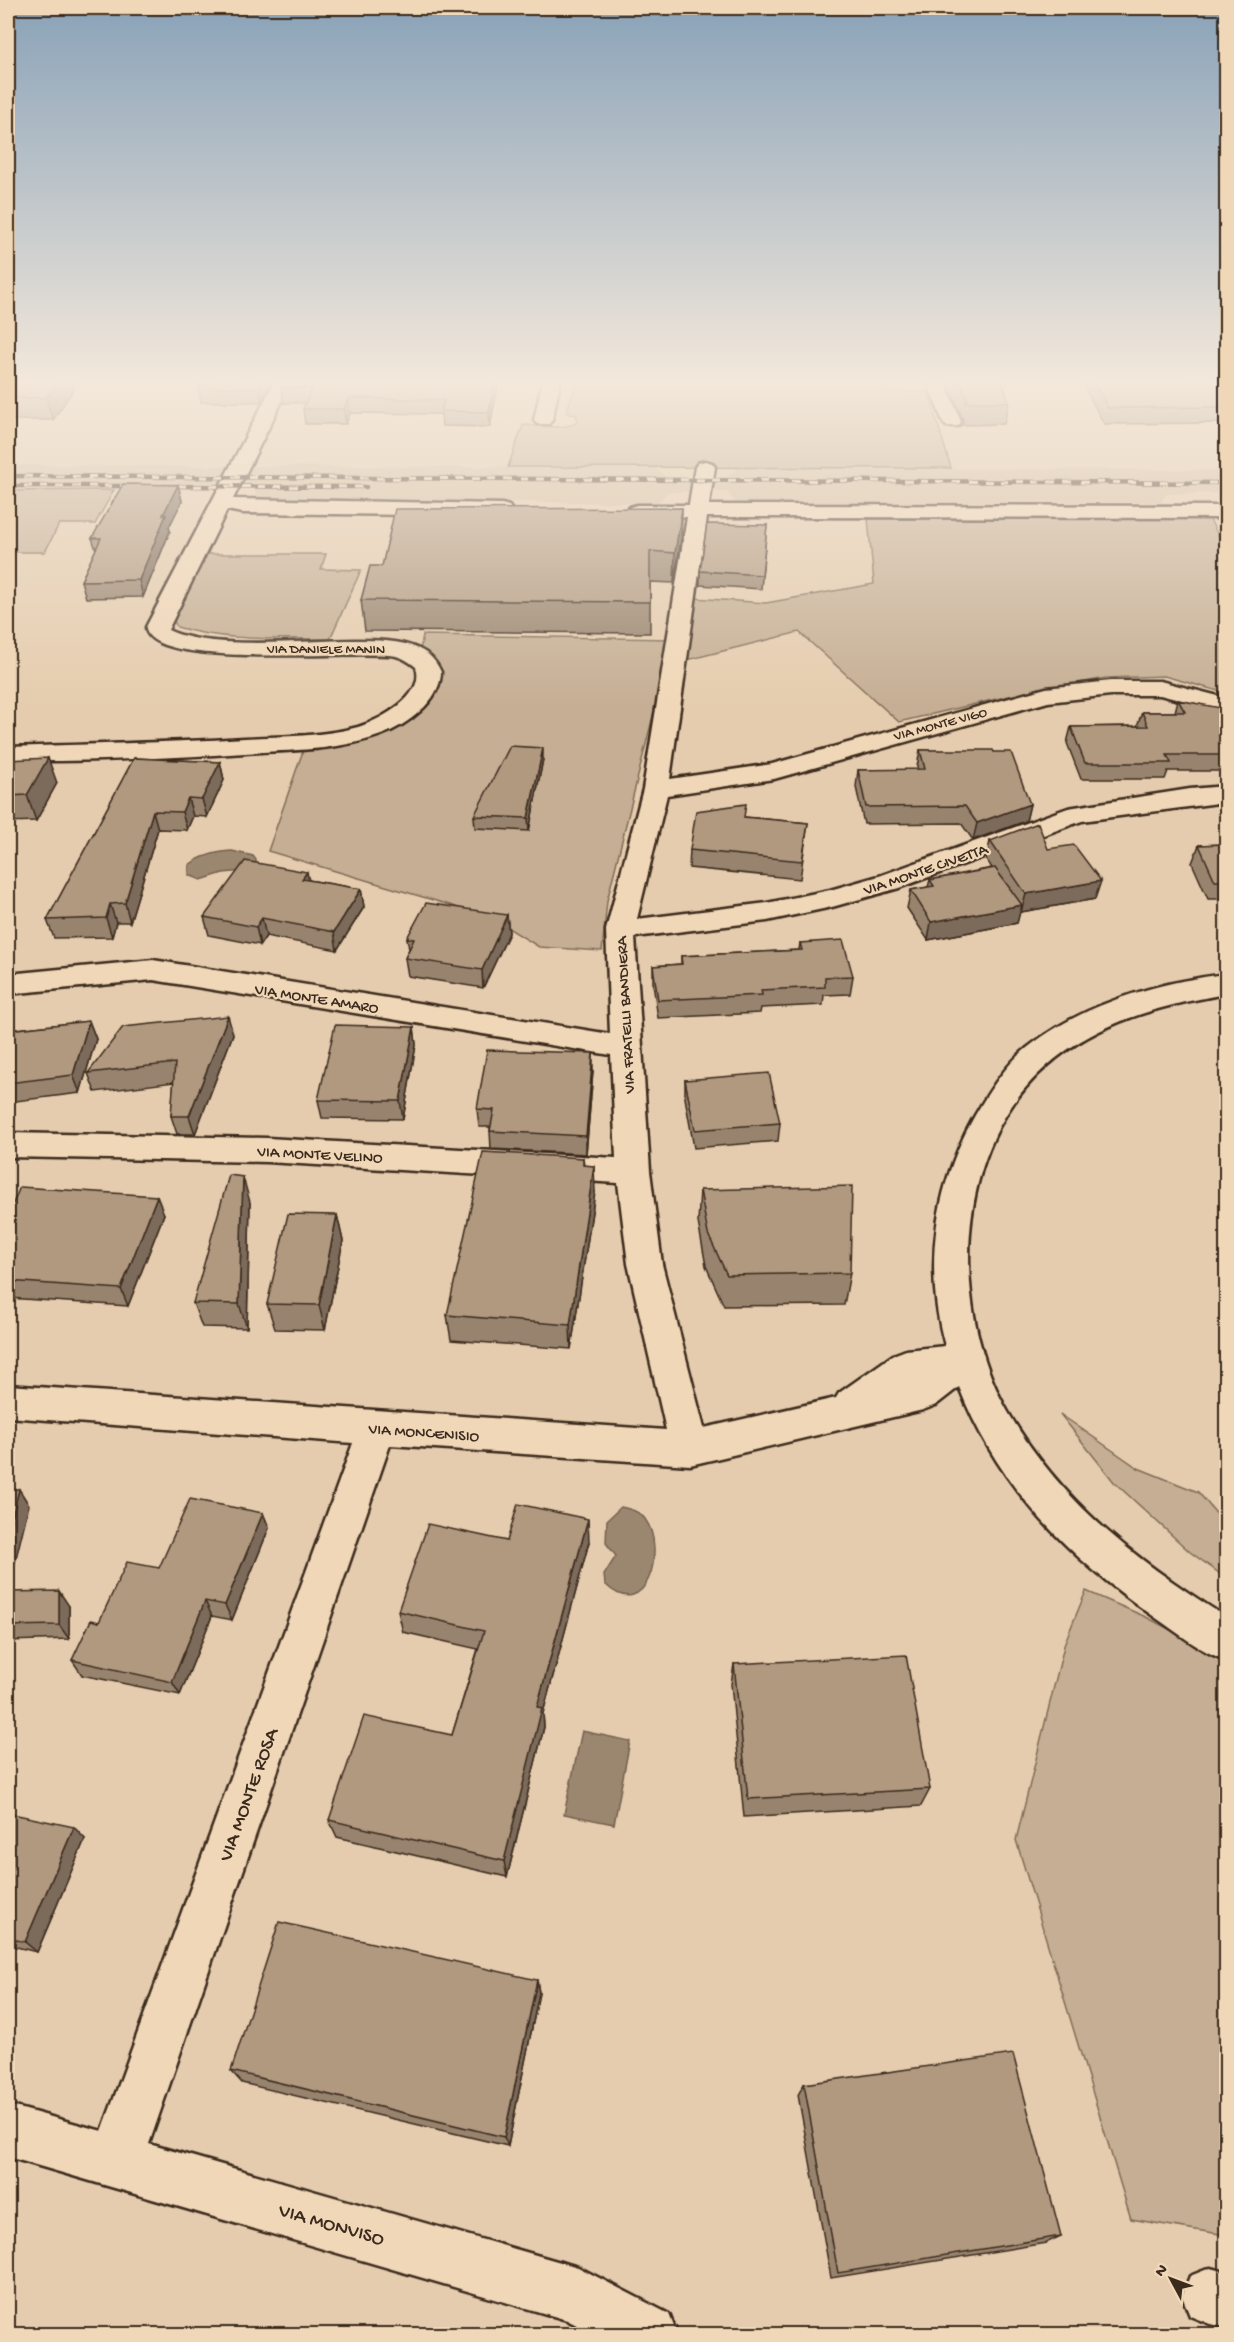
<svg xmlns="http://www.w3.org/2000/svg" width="1234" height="2342" viewBox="0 0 1234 2342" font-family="'Gochi Hand',sans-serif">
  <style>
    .built { fill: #d5bda0 }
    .green { fill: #c5ae93; stroke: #806c58; stroke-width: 1.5 }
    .water { fill: #9b866f; stroke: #75614f; stroke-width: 1.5 }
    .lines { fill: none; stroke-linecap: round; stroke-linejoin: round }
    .minor-casing { stroke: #3b2a1e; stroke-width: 5 }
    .minor { fill: #f0d7b7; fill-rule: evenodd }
    .rail-casing { stroke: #3b2a1e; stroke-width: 4.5 }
    .rail { stroke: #f0d7b7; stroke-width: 3; stroke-dasharray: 8; stroke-linecap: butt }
    .wall { fill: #98846e; stroke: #3b2a1e; stroke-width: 1.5 }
    .shaded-wall { fill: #7c6b5a; stroke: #3b2a1e; stroke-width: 1.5 }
    .building { fill: #b19980; stroke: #3b2a1e; stroke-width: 1.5 }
    .labels { text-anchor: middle; stroke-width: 4.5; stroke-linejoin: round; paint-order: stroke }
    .far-street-label { font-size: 14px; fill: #3b2a1e; stroke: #f0d7b7 }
    .street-label { font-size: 16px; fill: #3b2a1e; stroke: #f0d7b7 }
    .near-street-label { font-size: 20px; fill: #3b2a1e; stroke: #f0d7b7 }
  </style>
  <rect width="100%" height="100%" fill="#e5ccae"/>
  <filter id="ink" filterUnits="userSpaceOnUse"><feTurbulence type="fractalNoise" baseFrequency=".0167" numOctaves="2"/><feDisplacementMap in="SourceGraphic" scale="12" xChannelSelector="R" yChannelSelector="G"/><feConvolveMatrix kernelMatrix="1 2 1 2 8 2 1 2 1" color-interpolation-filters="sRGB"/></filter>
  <g filter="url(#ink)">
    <path class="built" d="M 8,465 L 657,468 L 666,478 L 726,478 L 737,468 L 1226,470 L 1226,493 L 1167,494 L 1161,502 L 735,502 L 727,492 L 667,492 L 658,503 L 257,500 L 254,488 L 8,490 Z"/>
    <path class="green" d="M 884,380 L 888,392 L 928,392 L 951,468 L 508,467 L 523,425 C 537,425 567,431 578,421 L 576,415 L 566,413 L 577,381 Z
      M 114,490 L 95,524 L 59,524 L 45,552 L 8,552 L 8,491 Z
      M 868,518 L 1209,518 L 1226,550 L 1226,693 L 1164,676 L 1106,678 L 1009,696 L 899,722 L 799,632 L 687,660 L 694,598 L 766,603 L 874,584 Z
      M 204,554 L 326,554 L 321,569 L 361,570 L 330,639 C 279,638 226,642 177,627 L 173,619 Z
      M 423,635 L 672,639 L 607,901 L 602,951 L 539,947 L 490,917 L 268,851 L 303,751 L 343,744 L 386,731 L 422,709 L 441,683 L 441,668 L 420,650 Z
      M 1060,1414 L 1138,1468 L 1198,1492 L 1226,1525 L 1226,1578 L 1190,1552 L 1114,1482 Z
      M 1086,1591 L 1146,1617 L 1226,1659 L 1226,2235 L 1131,2219 L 1016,1840 L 1065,1642 Z"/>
    <path class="water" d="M 232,851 L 253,856 L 256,860 L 256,865 L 243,871 L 223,873 L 201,880 L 189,875 L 189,865 C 202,855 216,852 232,851 Z
      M 621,1507 C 630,1509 639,1511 645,1519 C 667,1548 647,1625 605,1584 L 604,1575 L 616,1556 L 606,1543 L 607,1520 Z
      M 582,1731 L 630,1741 L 614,1824 L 564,1814 Z"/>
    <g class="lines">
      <g class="minor-casing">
        <path id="minor" d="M 276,379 L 293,379 L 233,499 L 502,504 L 509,506 L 512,510 L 509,514 L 502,516 L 242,513 L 227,510 L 168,630 C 210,651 306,640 356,640 C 377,640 400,640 419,649 C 430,654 436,661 441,672 C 441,701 406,726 381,735 C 338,751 290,750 245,753 C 166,758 87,762 8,761 L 8,747 C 87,744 166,743 245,738 C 282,736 322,737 358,727 C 380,720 426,696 416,667 C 410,662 404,658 396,656 C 362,649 145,671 146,627 Z
          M 543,379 L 561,379 L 552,420 L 549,424 L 537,424 L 534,420 Z
          M 926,379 L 944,379 L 961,422 L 958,426 L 946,426 L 943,422 Z
          M 705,461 L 712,463 L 715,467 L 709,505 L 1226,506 L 1226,518 L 707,517 L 670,779 L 772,764 L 1046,688 L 1111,681 L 1160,681 L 1226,698 L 1226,712 L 1160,695 L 1111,695 L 1048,702 L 774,779 L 667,795 L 637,919 L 767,903 L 830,890 L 879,876 L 1068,808 L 1190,789 L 1226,786 L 1226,802 L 1082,821 L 899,888 L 832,907 L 767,921 L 635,937 L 650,1171 L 662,1264 L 704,1428 L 836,1398 L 839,1393 L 893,1355 L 906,1350 L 945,1346 C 922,1263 936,1178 981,1105 C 994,1084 1008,1063 1027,1048 C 1082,1004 1158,982 1226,974 L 1226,994 C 1163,1005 1098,1021 1048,1065 C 953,1146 949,1309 1008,1412 C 1062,1504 1137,1561 1226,1617 L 1226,1660 C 1201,1652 1178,1633 1156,1618 C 1069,1558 998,1487 959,1387 L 936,1405 L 923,1410 L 690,1465 L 390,1445 L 149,2144 L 578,2267 L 669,2314 L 677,2334 L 594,2334 L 567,2320 L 8,2157 L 8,2105 L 102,2131 L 353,1443 L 8,1417 L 8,1385 L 666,1430 L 628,1264 L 618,1183 L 267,1162 L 8,1157 L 8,1133 L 267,1138 L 616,1158 L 611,1055 L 153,980 L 8,994 L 8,974 L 153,960 L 610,1034 L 606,930 L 643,789 L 687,517 L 637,517 L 630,515 L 627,511 L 630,507 L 637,505 L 689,505 L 695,467 L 698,463 Z
          M 1210,2268 L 1226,2272 L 1226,2327 L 1210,2324 L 1190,2316 L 1182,2296 L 1190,2276 Z"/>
      </g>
      <use href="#minor" class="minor"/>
      <g class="rail-casing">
        <path id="rail" d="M 8,476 L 1226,483
          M 8,486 L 138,486
          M 162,486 L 366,487"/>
      </g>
      <use href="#rail" class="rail"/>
    </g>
    <path class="wall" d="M 8,379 L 73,379 L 75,387 L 53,420 L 8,420 Z
      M 273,379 L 261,402 L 201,402 L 198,387 Z
      M 499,379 L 490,427 L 442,426 L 441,414 L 350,413 L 346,424 L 305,424 L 303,409 L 306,403 L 284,403 L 281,388 Z
      M 950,379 L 1001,379 L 1009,402 L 1004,424 L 962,425 L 963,420 L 949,386 Z
      M 1085,379 L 1227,379 L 1227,433 L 1220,423 L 1104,424 L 1084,386 Z
      M 178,485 L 182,501 L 169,527 L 170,531 L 143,597 L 86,598 L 81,581 L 96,550 L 92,538 Z
      M 682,508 L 681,538 L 674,583 L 650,582 L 650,633 L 365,631 L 361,600 L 382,566 Z
      M 767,525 L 761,589 L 700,585 L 700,571 Z
      M 1178,700 L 1227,710 L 1227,771 L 1168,771 L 1165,779 L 1081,779 L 1067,743 L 1071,727 L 1137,726 L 1142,712 L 1175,712 Z
      M 920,750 L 994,752 L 1030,804 L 1026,821 L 973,840 L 961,823 L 864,824 L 856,787 L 858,770 L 918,770 L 917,767 Z
      M 134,758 L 220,762 L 224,780 L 207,817 L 193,816 L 187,830 L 158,829 L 130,922 L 116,922 L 112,937 L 54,938 L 47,920 Z
      M 543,759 L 529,831 L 475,828 L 474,816 Z
      M 8,760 L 57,783 L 36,821 L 8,822 Z
      M 745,817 L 808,823 L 800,879 L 689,868 L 690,850 Z
      M 990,841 L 1048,849 L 1095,899 L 1021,912 L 1020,910 L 1017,923 L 928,940 L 907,908 L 911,890 L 928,887 L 930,880 L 992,868 L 986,859 Z
      M 1227,844 L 1227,899 L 1208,899 L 1192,863 L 1199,845 Z
      M 309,880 L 361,889 L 364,907 L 337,950 L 266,936 L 260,945 L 209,935 L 204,917 Z
      M 507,915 L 509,933 L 483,988 L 408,976 L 405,958 L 409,949 L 407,938 Z
      M 800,943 L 853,976 L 850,994 L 824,995 L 823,1005 L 761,1008 L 760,1013 L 658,1018 L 653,984 L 653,966 L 681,964 L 681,956 L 799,950 Z
      M 89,1021 L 96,1039 L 80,1093 L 8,1102 L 8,1030 Z
      M 414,1027 L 416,1045 L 403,1119 L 322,1118 L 318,1100 Z
      M 233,1034 L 195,1134 L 177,1134 L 171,1116 L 174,1082 L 95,1092 L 88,1073 Z
      M 593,1071 L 586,1154 L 491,1149 L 490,1131 L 490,1127 L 479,1127 L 477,1109 Z
      M 685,1080 L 780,1123 L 778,1141 L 694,1148 L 685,1098 Z
      M 583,1158 L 584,1165 L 595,1192 L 571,1349 L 451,1340 L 447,1315 Z
      M 700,1190 L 850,1273 L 844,1305 L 724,1306 L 706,1266 L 698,1222 Z
      M 250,1202 L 247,1328 L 202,1327 L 193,1303 Z
      M 164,1214 L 128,1306 L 8,1298 L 8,1215 Z
      M 337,1215 L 343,1241 L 325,1330 L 275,1329 L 267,1304 Z
      M 263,1513 L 269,1528 L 232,1620 L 212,1616 L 180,1695 L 82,1675 L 72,1660 L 99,1622 L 159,1568 Z
      M 507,1541 L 589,1542 L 543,1713 L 544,1727 L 507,1877 L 337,1837 L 329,1820 L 452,1735 L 478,1649 L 403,1632 L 398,1611 Z
      M 8,1592 L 69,1606 L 69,1639 L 8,1641 Z
      M 734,1664 L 930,1789 L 921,1806 L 744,1817 L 731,1684 Z
      M 8,1813 L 85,1839 L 37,1952 L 8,1945 Z
      M 537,1980 L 539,1993 L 508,2146 L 242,2083 L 231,2071 Z
      M 804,2084 L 1061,2236 L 1046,2243 L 831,2278 L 798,2095 Z"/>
    <path class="shaded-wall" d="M 59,379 L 73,379 L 75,387 L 53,420 L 46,398 Z
      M 263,379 L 273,379 L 261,402 L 259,388 Z
      M 495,379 L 499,379 L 490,427 L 489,412 Z
      M 348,398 L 350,413 L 346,424 L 344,409 Z
      M 178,485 L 182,501 L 169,527 L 170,531 L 143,597 L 139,580 L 163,515 Z
      M 682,508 L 681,538 L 674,583 L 675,553 Z
      M 543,748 L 543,759 L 529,831 L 528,818 Z
      M 48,758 L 57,783 L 36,821 L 27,795 Z
      M 220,762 L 224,780 L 207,817 L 202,799 Z
      M 188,798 L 193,816 L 187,830 L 182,812 Z
      M 1030,804 L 1026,821 L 973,840 L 977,823 Z
      M 153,811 L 158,829 L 130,922 L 125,903 Z
      M 307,872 L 311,890 L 302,879 Z
      M 1101,881 L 1095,899 L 1021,912 L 1026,894 Z
      M 361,889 L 364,907 L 337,950 L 334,932 Z
      M 110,904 L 116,922 L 112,937 L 106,918 Z
      M 1022,905 L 1017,923 L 928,940 L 931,922 Z
      M 507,915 L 509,933 L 483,988 L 482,970 Z
      M 262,918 L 266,936 L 260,945 L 256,927 Z
      M 228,1016 L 233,1034 L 195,1134 L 189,1116 Z
      M 89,1021 L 96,1039 L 80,1093 L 73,1075 Z
      M 414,1027 L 416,1045 L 403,1119 L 400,1101 Z
      M 593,1053 L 593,1071 L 586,1154 L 586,1136 Z
      M 594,1166 L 595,1192 L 571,1349 L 570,1325 Z
      M 243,1177 L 250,1202 L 247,1328 L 239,1304 Z
      M 157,1196 L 164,1214 L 128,1306 L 121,1289 Z
      M 337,1215 L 343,1241 L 325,1330 L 319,1305 Z
      M 19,1489 L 29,1505 L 8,1591 L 8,1534 Z
      M 263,1513 L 269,1528 L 232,1620 L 225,1605 Z
      M 588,1519 L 589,1542 L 543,1713 L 544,1727 L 507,1877 L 504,1861 L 537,1707 Z
      M 59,1591 L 69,1606 L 69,1639 L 59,1625 Z
      M 205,1601 L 212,1616 L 180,1695 L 172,1682 Z
      M 74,1827 L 85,1839 L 37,1952 L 25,1942 Z
      M 537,1980 L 539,1993 L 508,2146 L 504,2137 Z"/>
    <path class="building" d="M 8,379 L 59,379 L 46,398 L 8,398 Z
      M 202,379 L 263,379 L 259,388 L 198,387 Z
      M 286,379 L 495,379 L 489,412 L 441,411 L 444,400 L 348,398 L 344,409 L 303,409 L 312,388 L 281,388 Z
      M 959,379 L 1001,379 L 1009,402 L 966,402 L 967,399 Z
      M 1092,379 L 1227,379 L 1227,409 L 1225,407 L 1108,408 Z
      M 123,484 L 178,485 L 163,515 L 166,515 L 139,580 L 81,581 L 101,538 L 92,538 Z
      M 682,508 L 675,553 L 650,551 L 650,602 L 361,600 L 370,566 L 382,566 L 395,509 Z
      M 707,524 L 767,525 L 762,575 L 700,571 Z
      M 1178,700 L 1226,709 L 1227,755 L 1167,755 L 1171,763 L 1085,763 L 1071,727 L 1148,726 L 1142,712 L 1185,712 Z
      M 510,746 L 543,748 L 528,818 L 474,816 Z
      M 920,750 L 993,750 L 994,752 L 1011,752 L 1030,804 L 977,823 L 965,806 L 866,807 L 858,770 L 925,769 Z
      M 48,758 L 27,795 L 8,796 L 8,760 Z
      M 134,758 L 220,762 L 202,799 L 188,798 L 182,812 L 153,811 L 125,903 L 110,904 L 106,918 L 47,920 Z
      M 746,804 L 744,817 L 808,823 L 802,861 L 690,850 L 696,811 Z
      M 1038,823 L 1048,849 L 1074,845 L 1101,881 L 1026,894 L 990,841 Z
      M 1227,844 L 1227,881 L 1215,881 L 1199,845 Z
      M 245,861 L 307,872 L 302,879 L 361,889 L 334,932 L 262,918 L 256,927 L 204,917 Z
      M 995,868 L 1022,905 L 931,922 L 911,890 L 934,886 L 930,880 Z
      M 426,903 L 507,915 L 482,970 L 405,958 L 414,939 L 407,938 Z
      M 843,940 L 853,976 L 825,977 L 825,987 L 761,990 L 762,995 L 658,1000 L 653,966 L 682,964 L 681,956 L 802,950 L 800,943 Z
      M 228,1016 L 189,1116 L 171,1116 L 175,1063 L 88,1073 L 123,1027 Z
      M 89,1021 L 73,1075 L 8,1083 L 8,1030 Z
      M 335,1025 L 414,1027 L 400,1101 L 318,1100 Z
      M 487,1050 L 593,1053 L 586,1136 L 490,1131 L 494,1110 L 477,1109 Z
      M 769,1073 L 780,1123 L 695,1130 L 685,1080 Z
      M 483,1152 L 583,1158 L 583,1165 L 594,1166 L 570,1325 L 447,1315 Z
      M 229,1175 L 243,1177 L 239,1304 L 193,1303 Z
      M 852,1186 L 850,1273 L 727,1275 L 708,1234 L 700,1190 Z
      M 20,1187 L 157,1196 L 121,1289 L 8,1281 L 8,1215 Z
      M 288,1214 L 337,1215 L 319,1305 L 267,1304 Z
      M 8,1489 L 19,1489 L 8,1534 Z
      M 190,1499 L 263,1513 L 225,1605 L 205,1601 L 172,1682 L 72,1660 L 91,1620 L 99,1622 L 127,1562 L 159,1568 Z
      M 518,1504 L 588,1519 L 537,1707 L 542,1708 L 504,1861 L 329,1820 L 364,1716 L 452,1735 L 484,1631 L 398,1611 L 428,1524 L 507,1541 Z
      M 59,1591 L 59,1625 L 8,1626 L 8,1592 Z
      M 906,1655 L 930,1789 L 748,1799 L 734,1664 Z
      M 8,1813 L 74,1827 L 25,1942 L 8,1938 Z
      M 279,1922 L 537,1980 L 504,2137 L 231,2071 Z
      M 1013,2054 L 1061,2236 L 838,2273 L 804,2084 Z"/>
  </g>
  <linearGradient id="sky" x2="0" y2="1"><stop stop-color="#89a2b8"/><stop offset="0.54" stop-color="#f3e8db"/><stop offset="1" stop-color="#f3e8db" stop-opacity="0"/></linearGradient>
  <rect width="1234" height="707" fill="url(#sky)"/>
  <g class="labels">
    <g class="far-street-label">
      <text x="326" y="653">VIA DANIELE MANIN</text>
      <text transform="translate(940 723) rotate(-15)" y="5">VIA MONTE VIGO</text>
    </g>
    <g class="street-label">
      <text transform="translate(925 868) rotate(-19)" y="6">VIA MONTE CIVETTA</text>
      <text transform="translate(317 997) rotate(9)" y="6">VIA MONTE AMARO</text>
      <text transform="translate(624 1015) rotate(-93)" y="6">VIA FRATELLI BANDIERA</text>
      <text transform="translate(320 1153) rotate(3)" y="6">VIA MONTE VELINO</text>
      <text transform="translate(424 1431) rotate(4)" y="6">VIA MONCENISIO</text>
    </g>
    <g class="near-street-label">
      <text transform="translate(247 1794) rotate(-70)" y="7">VIA MONTE ROSA</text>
      <text transform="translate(332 2223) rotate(16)" y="7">VIA MONVISO</text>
    </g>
  </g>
  <rect width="1234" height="2342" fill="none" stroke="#f0d7b7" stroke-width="30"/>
  <rect x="15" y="15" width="1204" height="2312" fill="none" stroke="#3b2a1e" stroke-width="2" filter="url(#ink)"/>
  <g transform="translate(1171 2279) rotate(311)" stroke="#f0d7b7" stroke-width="4.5" paint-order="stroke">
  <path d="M0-4.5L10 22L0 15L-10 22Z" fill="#3b2a1e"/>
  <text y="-9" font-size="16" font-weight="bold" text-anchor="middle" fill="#3b2a1e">N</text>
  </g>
</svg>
